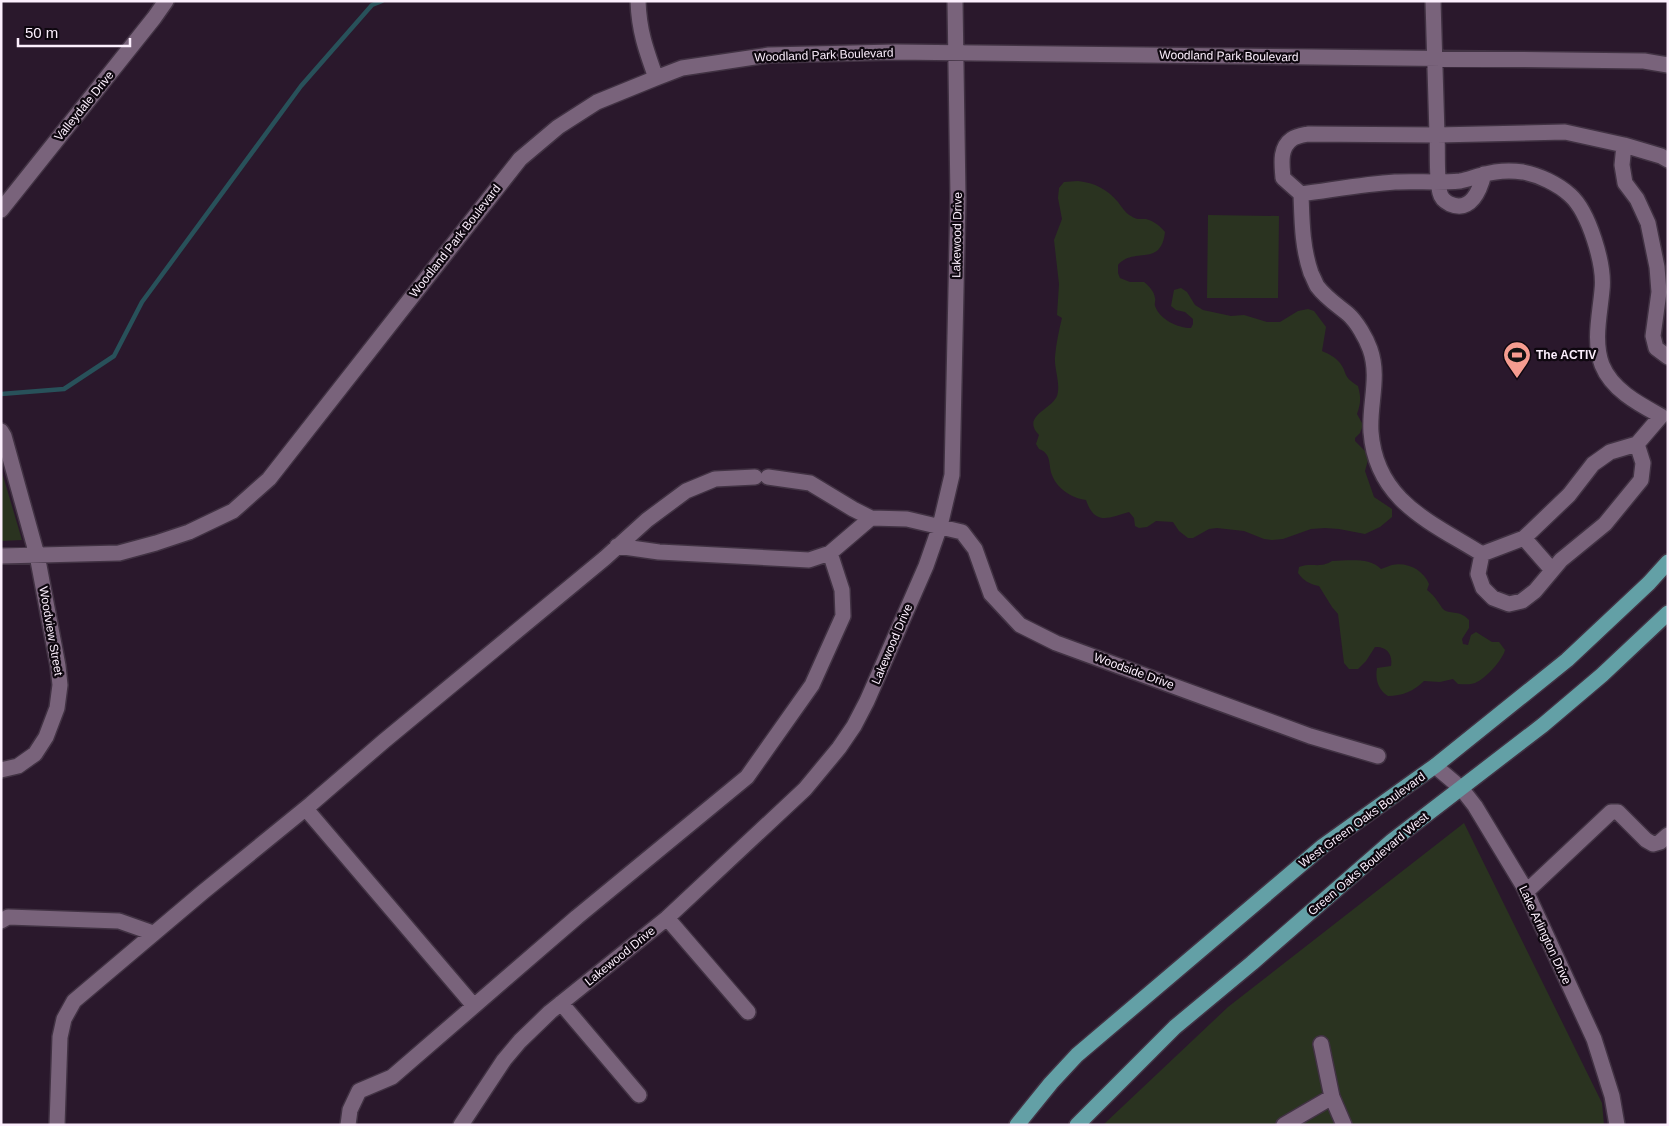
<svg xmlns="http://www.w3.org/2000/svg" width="1669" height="1126" viewBox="0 0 1669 1126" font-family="Helvetica,sans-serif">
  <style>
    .green { fill: #2a3320 }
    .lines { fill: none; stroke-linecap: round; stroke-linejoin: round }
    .stream { stroke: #28515a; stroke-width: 4.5 }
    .minor-casing { stroke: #413243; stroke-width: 18 }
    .major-casing { stroke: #413243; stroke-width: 18 }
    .minor { stroke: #79637b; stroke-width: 15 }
    .major { stroke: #63a0a6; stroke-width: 15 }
    .labels { text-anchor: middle; stroke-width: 4.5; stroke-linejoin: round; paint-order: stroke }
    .street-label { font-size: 12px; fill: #fceffd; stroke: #0e070f }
    .poi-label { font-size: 12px; font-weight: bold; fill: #fceffd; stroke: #0e070f; text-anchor: start }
  </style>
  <rect width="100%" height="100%" fill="#2a182c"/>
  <path class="green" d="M 1078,181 C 1095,183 1107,189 1118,202 C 1122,207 1125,213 1131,216 C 1136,220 1140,219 1146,219 C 1154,221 1160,226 1165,232 C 1161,268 1134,246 1118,265 L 1118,273 L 1120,278 L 1130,282 L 1144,282 C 1149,286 1154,291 1155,298 C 1156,301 1154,303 1155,306 C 1160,320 1178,328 1191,328 L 1193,324 L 1193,319 L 1185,312 L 1176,310 L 1171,306 L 1174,290 L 1181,288 L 1187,292 L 1195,305 L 1203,310 L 1231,316 L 1244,315 L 1267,322 L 1280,322 L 1298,311 L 1308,309 L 1314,311 L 1326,327 L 1322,351 C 1329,354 1335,357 1340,363 C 1348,374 1342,376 1358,386 C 1361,397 1361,403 1357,414 L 1363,425 L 1360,433 L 1355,438 L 1355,441 L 1365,451 L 1368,460 L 1365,471 L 1374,497 L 1392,509 L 1392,517 L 1380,527 L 1365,534 L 1339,529 L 1325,528 L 1311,529 L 1283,539 L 1272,540 L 1264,539 L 1244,531 L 1217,528 L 1209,529 L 1193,538 L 1188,538 L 1179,531 L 1173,522 L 1156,521 L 1147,527 L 1139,528 L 1135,526 L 1134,518 L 1129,512 C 1110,517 1095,527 1086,500 C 1072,498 1057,489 1052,475 C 1048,464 1052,454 1039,449 L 1036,444 L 1039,435 C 1021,416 1051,410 1057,396 C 1061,384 1054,369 1055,357 C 1056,344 1059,330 1062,318 L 1057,315 L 1059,284 L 1054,240 L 1062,219 L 1058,198 L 1059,188 L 1064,182 Z
    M 1208,215 L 1279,216 L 1278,298 L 1207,298 Z
    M 1,469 L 22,540 L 1,541 Z
    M 1332,561 C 1348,561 1369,557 1381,569 C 1385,568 1388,566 1392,565 C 1408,562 1423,570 1429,584 L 1427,590 C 1431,593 1435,597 1438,602 C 1439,603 1442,608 1443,609 C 1449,615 1459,609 1469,620 L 1469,628 L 1462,639 L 1463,644 L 1468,645 L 1471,635 L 1476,632 L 1492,642 L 1499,642 L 1505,650 C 1502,661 1485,679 1475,683 C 1470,685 1463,684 1458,684 L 1453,679 L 1440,682 L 1424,681 C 1414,691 1402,696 1388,696 C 1378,690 1375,679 1377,668 L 1391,666 C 1393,655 1387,646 1375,647 L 1366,661 L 1358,669 L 1349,669 L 1344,663 L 1338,614 L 1332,607 L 1319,586 C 1309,584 1304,581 1298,573 L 1299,567 C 1313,562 1319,569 1332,561 Z
    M 1464,823 L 1602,1103 L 1604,1125 L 1103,1125 L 1228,1007 Z"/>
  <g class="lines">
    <path class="stream" d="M 1,394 L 64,389 L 114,356 L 142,302 L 301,86 L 372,5 L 382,1"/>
    <g class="minor-casing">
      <path id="minor" d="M 638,1 C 639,31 646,50 656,78
        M 1433,1 L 1437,135 L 1565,132 L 1624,145 L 1661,156 L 1668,160
        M 1624,145 L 1622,165 L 1625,183 L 1637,199 L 1648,223 L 1657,267 L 1659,292 L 1653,336 L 1656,348 L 1668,357
        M 1484,174 C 1480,190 1471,213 1450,204 C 1446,202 1441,198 1440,193 C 1436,178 1438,151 1437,135 L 1308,134 C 1303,135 1296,136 1292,139 C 1279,148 1282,165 1283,178 L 1301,194 C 1332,190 1364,184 1395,182 C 1417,181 1438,183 1460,181 C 1467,180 1474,177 1482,175 C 1495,171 1509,170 1523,172 C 1539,175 1558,184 1570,195 C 1589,212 1605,265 1602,290 C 1600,314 1593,341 1602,365 C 1612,390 1639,404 1661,416 L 1637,444 L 1610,452 L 1593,464 L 1569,495 L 1524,538 L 1482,554 L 1478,574 L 1483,588 L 1493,598 L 1509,604 L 1522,601 L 1535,591 L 1561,560 L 1605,524 L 1641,480 L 1643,463 L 1637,444
        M 1301,194 C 1302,221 1302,247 1311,273 C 1313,277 1315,282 1317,286 C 1326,298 1337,305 1348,314 C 1357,322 1366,338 1370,349 C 1380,377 1369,404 1371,432 C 1376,501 1431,522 1482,554
        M 1,210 L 154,18 L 166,1
        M 1,431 L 4,436 L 37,555 L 58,666 L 60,685 L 57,708 L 46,737 L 35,754 L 18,766 L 1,770
        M 768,477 L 810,483 L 853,509 L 871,518 L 907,519 L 962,532 L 975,549 L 991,594 L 1020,625 L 1056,643 L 1310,736 L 1378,756
        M 1524,538 L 1552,570
        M 617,546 L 659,552 L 809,560 L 830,553 L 871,518
        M 1,556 L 119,553 L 156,543 L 189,532 L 233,511 L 269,479 L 520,159 L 558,127 L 597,102 L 656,78 L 682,68 L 769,55 L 895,52 L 1644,61 L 1668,65
        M 1435,766 L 1461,788 L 1475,806 L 1524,887 L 1594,1039 L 1612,1096 L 1617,1125
        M 306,809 L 474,1006
        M 1526,892 L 1611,812 L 1618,812 L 1646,840 L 1653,844 L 1660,842 L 1668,835
        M 667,918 L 748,1012
        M 1,921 L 8,917 L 119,921 L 153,933
        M 561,1003 L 639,1095
        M 1332,1097 L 1344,1125
        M 57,1125 L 60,1037 L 64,1019 L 74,1001 L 203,892 L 311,804 L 384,741 L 605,558 L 647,520 L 686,491 L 715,479 L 755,477
        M 348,1125 L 350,1110 L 359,1091 L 392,1077 L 577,917 L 747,777 L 812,685 L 843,616 L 842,590 L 830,553
        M 461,1125 L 504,1060 L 520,1041 L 550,1012 L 667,918 L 805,789 L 839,748 L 854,726 L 867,701 L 926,566 L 940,526 L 952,475 L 958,197 L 955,1
        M 1284,1125 L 1332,1097 L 1321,1044"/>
    </g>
    <g class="major-casing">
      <path id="major" d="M 1017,1125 L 1051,1083 L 1077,1055 L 1323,846 L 1435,766 L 1567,660 L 1649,583 L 1668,562
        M 1077,1125 L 1175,1027 L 1252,963 L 1392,841 L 1543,725 L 1602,675 L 1668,613"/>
    </g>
    <use href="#minor" class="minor"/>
    <use href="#major" class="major"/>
  </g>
  <defs>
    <g id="stadium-pin" transform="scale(1.4375)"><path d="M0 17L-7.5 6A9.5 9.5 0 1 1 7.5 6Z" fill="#f59c90" stroke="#0e070f"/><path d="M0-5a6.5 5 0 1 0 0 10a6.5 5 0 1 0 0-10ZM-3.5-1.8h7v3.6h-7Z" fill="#111"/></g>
  </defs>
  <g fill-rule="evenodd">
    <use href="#stadium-pin" x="1517" y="355"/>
  </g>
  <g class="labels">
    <g class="street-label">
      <text transform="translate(824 55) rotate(-2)" y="4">Woodland Park Boulevard</text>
      <text transform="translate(1229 56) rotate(1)" y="4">Woodland Park Boulevard</text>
      <text transform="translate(84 106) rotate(-51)" y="4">Valleydale Drive</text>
      <text transform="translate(957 235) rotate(-89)" y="4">Lakewood Drive</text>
      <text transform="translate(455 241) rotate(-52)" y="4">Woodland Park Boulevard</text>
      <text transform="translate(51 631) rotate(80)" y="4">Woodview Street</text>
      <text transform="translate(892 644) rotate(-67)" y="4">Lakewood Drive</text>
      <text transform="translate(1134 671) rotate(20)" y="4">Woodside Drive</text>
      <text transform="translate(1362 820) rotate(-36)" y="4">West Green Oaks Boulevard</text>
      <text transform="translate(1368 864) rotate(-40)" y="4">Green Oaks Boulevard West</text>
      <text transform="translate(1545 935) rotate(65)" y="4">Lake Arlington Drive</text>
      <text transform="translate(620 956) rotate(-39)" y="4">Lakewood Drive</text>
    </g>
    <g class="poi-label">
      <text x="1536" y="359">The ACTIV</text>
    </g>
  </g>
  <rect width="1669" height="1126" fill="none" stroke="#fceffd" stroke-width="5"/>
  <path d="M18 38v8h112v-8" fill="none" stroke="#fceffd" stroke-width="2.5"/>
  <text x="25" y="38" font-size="15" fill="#fceffd" stroke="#0e070f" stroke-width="4" paint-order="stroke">50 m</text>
</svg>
